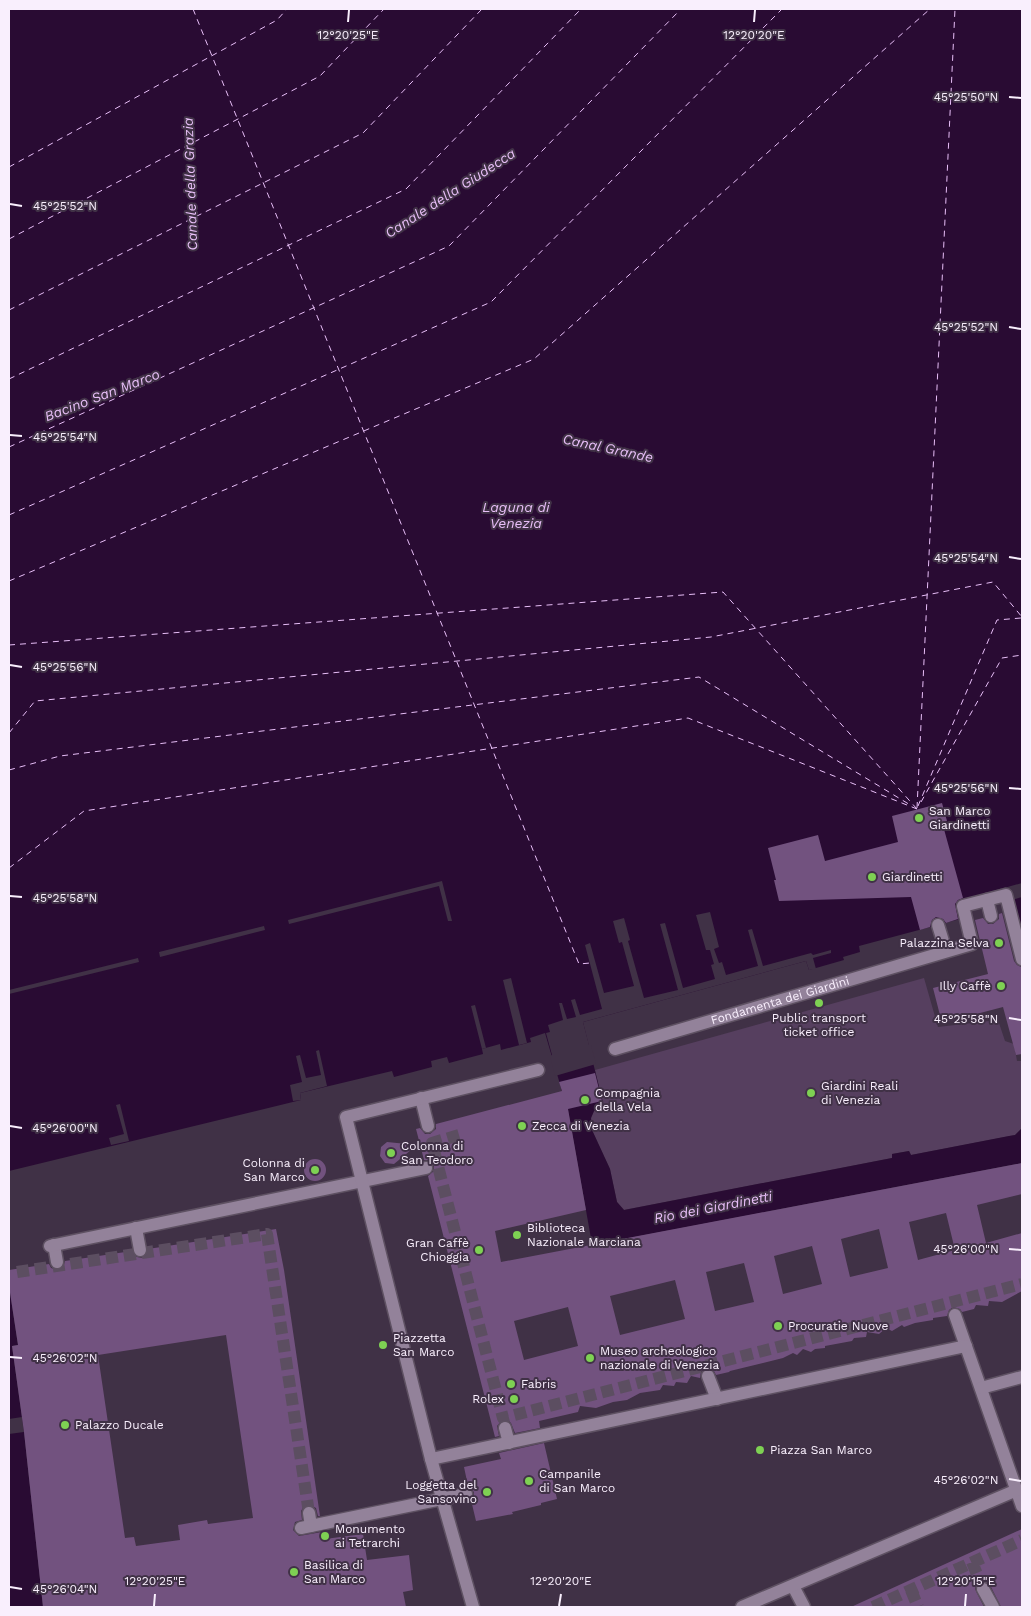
<svg xmlns="http://www.w3.org/2000/svg" width="1031" height="1616" viewBox="0 0 1031 1616" font-family="'Work Sans',sans-serif">
  <style>
    .green { fill: #563f5f }
    .water { fill: #290b33 }
    .pier { fill: #403146 }
    .lines { fill: none; stroke-linecap: round; stroke-linejoin: round }
    .ferry { stroke: #e8bff8; stroke-width: 1; stroke-dasharray: 6 5; stroke-linecap: butt }
    .building { fill: #72527f; fill-rule: evenodd }
    .pedestrian-tunnel { stroke: #5c4e61; stroke-width: 12; stroke-dasharray: 12 6; stroke-linecap: butt }
    .pedestrian-casing { stroke: #5e5162; stroke-width: 15 }
    .pedestrian { stroke: #93829a; stroke-width: 12 }
    .ticks { fill: none; stroke: #f9effd; stroke-width: 2 }
    .poi-dot { fill: #7ed153; stroke: #403146; stroke-width: 2 }
    .labels { text-anchor: middle; stroke-width: 4; stroke-linejoin: round; paint-order: stroke }
    .poi-label { font-size: 12px; fill: #f9effd; stroke: #403146; text-anchor: start }
    .street-label { font-size: 12px; fill: #f9effd; stroke: #403146 }
    .water-label { font-size: 14px; font-style: italic; fill: #e8bff8; stroke: #403146 }
    .ticks-label { font-size: 12px; text-anchor: middle; fill: #f9effd; stroke: #403146; stroke-width: 4; stroke-linejoin: round; paint-order: stroke }
  </style>
  <rect width="100%" height="100%" fill="#403146"/>
  <path class="green" d="M 924,978 L 938,1027 L 998,1020 L 1005,1041 L 1014,1044 L 1017,1061 L 1022,1061 L 1022,1128 L 1015,1135 L 911,1155 L 909,1151 L 892,1154 L 892,1158 L 624,1210 L 617,1202 L 610,1169 L 592,1130 L 591,1118 L 594,1111 L 604,1107 L 595,1070 Z"/>
  <path class="water" d="M 9,9 L 1022,9 L 1022,948 L 1006,887 L 956,902 L 960,919 L 859,946 L 860,952 L 843,957 L 844,960 L 809,970 L 806,961 L 583,1022 L 604,1107 L 594,1111 L 591,1118 L 592,1130 L 610,1169 L 617,1202 L 624,1210 L 892,1158 L 892,1154 L 909,1151 L 911,1155 L 1009,1136 L 1015,1135 L 1022,1128 L 1022,1163 L 608,1242 L 599,1283 L 565,1093 L 562,1091 L 545,1033 L 530,1038 L 531,1042 L 501,1050 L 500,1044 L 482,1049 L 483,1054 L 449,1063 L 447,1057 L 431,1061 L 432,1067 L 394,1077 L 392,1071 L 300,1093 L 301,1100 L 9,1171 Z
    M 9,1286 L 18,1345 L 12,1346 L 24,1432 L 43,1607 L 9,1607 Z"/>
  <path class="pier" d="M 442,881 L 452,921 L 448,921 L 439,886 L 289,924 L 288,920 Z
    M 1022,883 L 1022,897 L 1008,901 L 1004,888 Z
    M 710,912 L 719,947 L 714,949 L 719,963 L 722,962 L 726,975 L 758,966 L 748,930 L 752,929 L 763,966 L 811,953 L 813,955 L 831,950 L 831,953 L 813,958 L 816,969 L 809,970 L 806,961 L 583,1022 L 589,1045 L 591,1045 L 596,1064 L 555,1076 L 550,1056 L 552,1055 L 546,1033 L 550,1032 L 548,1025 L 563,1020 L 559,1003 L 562,1003 L 567,1019 L 576,1017 L 571,1000 L 575,999 L 580,1015 L 602,1009 L 585,945 L 590,943 L 604,993 L 634,986 L 622,942 L 619,943 L 613,921 L 624,918 L 630,940 L 628,941 L 644,998 L 678,990 L 660,924 L 665,923 L 683,988 L 715,979 L 711,965 L 714,964 L 710,950 L 706,950 L 696,915 Z
    M 264,926 L 265,930 L 160,957 L 159,952 Z
    M 138,958 L 139,962 L 9,994 L 9,990 Z
    M 511,978 L 527,1043 L 519,1045 L 503,980 Z
    M 475,1005 L 486,1048 L 482,1049 L 471,1006 Z
    M 319,1050 L 327,1086 L 300,1093 L 301,1100 L 293,1101 L 290,1085 L 302,1082 L 296,1056 L 300,1055 L 306,1078 L 321,1075 L 316,1051 Z
    M 120,1104 L 129,1141 L 111,1145 L 109,1138 L 124,1134 L 116,1105 Z
    M 22,1417 L 24,1432 L 9,1434 L 9,1419 Z"/>
  <g class="lines">
    <path class="ferry" d="M 193,9 L 579,964 L 590,963
      M 9,167 L 277,20 L 287,9
      M 9,239 L 320,76 L 384,9
      M 9,310 L 363,133 L 482,9
      M 9,379 L 406,189 L 581,9
      M 9,447 L 449,246 L 681,9
      M 9,515 L 491,302 L 782,9
      M 9,581 L 534,359 L 930,9
      M 9,645 L 723,592 L 917,809
      M 9,733 L 35,701 L 711,637 L 993,582 L 1022,617
      M 9,770 L 60,756 L 699,677 L 912,806
      M 921,802 L 1002,658 L 1022,655
      M 918,806 L 997,620 L 1021,618
      M 917,808 L 955,9
      M 9,868 L 84,811 L 688,718 L 917,809"/>
  </g>
  <path class="building" d="M 942,803 L 947,821 L 942,822 L 963,898 L 958,900 L 955,904 L 958,919 L 946,923 L 943,919 L 936,917 L 932,920 L 930,927 L 920,930 L 911,897 L 779,901 L 774,880 L 776,880 L 768,848 L 818,835 L 825,861 L 898,842 L 892,816 Z
    M 1002,913 L 1014,961 L 1017,965 L 1021,967 L 1022,972 L 1022,1054 L 1016,1055 L 1003,1007 L 942,1023 L 933,988 L 988,974 L 975,920 L 983,918 L 988,924 L 993,924 L 999,919 L 999,914 Z
    M 595,1073 L 602,1101 L 568,1109 L 586,1210 L 495,1231 L 501,1262 L 1022,1163 L 1022,1194 L 977,1205 L 986,1243 L 1022,1233 L 1022,1291 L 1002,1302 L 989,1301 L 988,1306 L 976,1305 L 974,1309 L 962,1312 L 960,1309 L 953,1307 L 949,1310 L 947,1316 L 933,1318 L 933,1320 L 915,1323 L 904,1327 L 902,1325 L 892,1331 L 886,1328 L 879,1334 L 867,1332 L 866,1337 L 854,1338 L 852,1341 L 825,1346 L 825,1348 L 815,1349 L 811,1352 L 803,1349 L 797,1355 L 793,1353 L 783,1358 L 730,1371 L 729,1372 L 716,1375 L 713,1369 L 706,1368 L 701,1371 L 700,1378 L 691,1376 L 687,1383 L 676,1382 L 674,1386 L 663,1385 L 660,1390 L 640,1393 L 627,1400 L 613,1402 L 596,1408 L 580,1406 L 578,1412 L 539,1421 L 540,1428 L 515,1433 L 511,1423 L 508,1420 L 502,1420 L 497,1426 L 499,1436 L 495,1437 L 428,1176 L 434,1171 L 434,1166 L 429,1160 L 424,1160 L 416,1129 L 420,1128 L 425,1134 L 430,1134 L 436,1129 L 436,1124 L 562,1091 L 559,1082 ZM 946,1213 L 955,1250 L 918,1260 L 909,1222 ZM 879,1229 L 888,1268 L 850,1277 L 841,1239 ZM 812,1246 L 822,1284 L 783,1294 L 774,1256 ZM 744,1263 L 754,1302 L 715,1311 L 706,1272 ZM 675,1280 L 685,1319 L 620,1335 L 610,1296 ZM 568,1307 L 578,1346 L 524,1360 L 514,1321 Z
    M 387,1142 L 417,1145 L 394,1164 L 385,1163 L 380,1156 L 381,1147 Z
    M304 1170a11 11 0 1 1 22 0a11 11 0 1 1-22 0Z
    M 276,1229 L 284,1270 L 320,1516 L 318,1516 L 316,1508 L 312,1506 L 304,1506 L 301,1511 L 302,1520 L 295,1522 L 293,1530 L 299,1536 L 322,1532 L 325,1539 L 363,1534 L 367,1560 L 409,1555 L 413,1590 L 403,1592 L 406,1607 L 43,1607 L 24,1432 L 12,1346 L 18,1345 L 9,1286 L 9,1270 L 49,1264 L 51,1268 L 58,1270 L 63,1268 L 65,1261 L 132,1251 L 134,1256 L 141,1258 L 146,1256 L 148,1249 ZM 226,1335 L 253,1518 L 208,1524 L 207,1520 L 178,1525 L 180,1540 L 136,1546 L 134,1537 L 125,1538 L 98,1355 Z
    M 544,1443 L 557,1499 L 541,1503 L 541,1505 L 512,1512 L 513,1514 L 476,1521 L 471,1500 L 474,1496 L 474,1492 L 468,1486 L 464,1467 L 501,1459 L 499,1453 Z
    M 1022,1529 L 1022,1607 L 1001,1607 L 990,1585 L 987,1582 L 983,1581 L 976,1584 L 975,1589 L 984,1607 L 851,1607 Z"/>
  <g class="lines">
    <path class="pedestrian-tunnel" d="M 459,1135 L 432,1143 L 503,1418 L 1022,1284
      M 17,1272 L 267,1234 L 309,1513
      M 972,1562 L 983,1589
      M 911,1590 L 918,1607
      M 873,1607 L 1022,1540"/>
    <g class="pedestrian-casing">
      <g id="pedestrian">
        <path d="M 987,900 L 991,916"/>
        <path d="M 938,925 L 946,951"/>
        <path id="s1" d="M 615,1049 L 972,944 L 963,906 L 1006,895 L 1022,959"/>
        <path d="M 421,1098 L 428,1126"/>
        <path d="M 136,1228 L 140,1250"/>
        <path d="M 54,1245 L 57,1262"/>
        <path d="M 50,1246 L 426,1168"/>
        <path d="M 955,1315 L 1022,1506"/>
        <path d="M 708,1376 L 717,1399"/>
        <path d="M 981,1388 L 1022,1377"/>
        <path d="M 505,1428 L 509,1443"/>
        <path d="M 431,1459 L 966,1346"/>
        <path d="M 309,1513 L 311,1526"/>
        <path d="M 301,1528 L 466,1494"/>
        <path d="M 793,1586 L 804,1607"/>
        <path d="M 983,1589 L 993,1607"/>
        <path d="M 473,1607 L 431,1459 L 346,1117 L 538,1070"/>
        <path d="M 742,1607 L 1017,1490"/>
      </g>
    </g>
    <use href="#pedestrian" class="pedestrian"/>
  </g>
  <path class="ticks" d="M 348,22 L 349,10M 754,22 L 755,10M 1009,97 L 1021,98M 10,204 L 22,206M 1009,327 L 1021,329M 10,435 L 22,436M 1009,557 L 1021,559M 10,665 L 22,667M 1009,788 L 1021,789M 10,896 L 22,897M 1009,1018 L 1021,1020M 10,1126 L 22,1128M 1009,1249 L 1021,1250M 10,1357 L 22,1358M 1009,1479 L 1021,1481M 10,1587 L 22,1589M 154,1606 L 155,1594M 559,1606 L 561,1594M 965,1606 L 966,1594"/>
  <g class="poi-dot">
    <circle cx="919" cy="818" r="5"/>
    <circle cx="872" cy="877" r="5"/>
    <circle cx="999" cy="943" r="5"/>
    <circle cx="1001" cy="986" r="5"/>
    <circle cx="819" cy="1003" r="5"/>
    <circle cx="811" cy="1093" r="5"/>
    <circle cx="585" cy="1100" r="5"/>
    <circle cx="522" cy="1126" r="5"/>
    <circle cx="391" cy="1153" r="5"/>
    <circle cx="315" cy="1170" r="5"/>
    <circle cx="517" cy="1235" r="5"/>
    <circle cx="479" cy="1250" r="5"/>
    <circle cx="778" cy="1326" r="5"/>
    <circle cx="383" cy="1345" r="5"/>
    <circle cx="590" cy="1358" r="5"/>
    <circle cx="511" cy="1384" r="5"/>
    <circle cx="514" cy="1399" r="5"/>
    <circle cx="65" cy="1425" r="5"/>
    <circle cx="760" cy="1450" r="5"/>
    <circle cx="529" cy="1481" r="5"/>
    <circle cx="487" cy="1492" r="5"/>
    <circle cx="325" cy="1536" r="5"/>
    <circle cx="294" cy="1572" r="5"/>
  </g>
  <g class="labels">
    <g class="poi-label">
      <text x="929" y="815">San Marco<tspan x="929" dy="14">Giardinetti</tspan></text>
      <text x="882" y="881">Giardinetti</text>
      <text x="989" y="947" text-anchor="end">Palazzina Selva</text>
      <text x="991" y="990" text-anchor="end">Illy Caffè</text>
      <text x="819" y="1022" text-anchor="middle">Public transport<tspan x="819" dy="14">ticket office</tspan></text>
      <text x="821" y="1090">Giardini Reali<tspan x="821" dy="14">di Venezia</tspan></text>
      <text x="595" y="1097">Compagnia<tspan x="595" dy="14">della Vela</tspan></text>
      <text x="532" y="1130">Zecca di Venezia</text>
      <text x="401" y="1150">Colonna di<tspan x="401" dy="14">San Teodoro</tspan></text>
      <text x="305" y="1167" text-anchor="end">Colonna di<tspan x="305" dy="14">San Marco</tspan></text>
      <text x="527" y="1232">Biblioteca<tspan x="527" dy="14">Nazionale Marciana</tspan></text>
      <text x="469" y="1247" text-anchor="end">Gran Caffè<tspan x="469" dy="14">Chioggia</tspan></text>
      <text x="788" y="1330">Procuratie Nuove</text>
      <text x="393" y="1342">Piazzetta<tspan x="393" dy="14">San Marco</tspan></text>
      <text x="600" y="1355">Museo archeologico<tspan x="600" dy="14">nazionale di Venezia</tspan></text>
      <text x="521" y="1388">Fabris</text>
      <text x="504" y="1403" text-anchor="end">Rolex</text>
      <text x="75" y="1429">Palazzo Ducale</text>
      <text x="770" y="1454">Piazza San Marco</text>
      <text x="539" y="1478">Campanile<tspan x="539" dy="14">di San Marco</tspan></text>
      <text x="477" y="1489" text-anchor="end">Loggetta del<tspan x="477" dy="14">Sansovino</tspan></text>
      <text x="335" y="1533">Monumento<tspan x="335" dy="14">ai Tetrarchi</tspan></text>
      <text x="304" y="1569">Basilica di<tspan x="304" dy="14">San Marco</tspan></text>
    </g>
    <g class="street-label">
      <text dy="4" stroke="none"><textPath href="#s1" startOffset="172">Fondamenta dei Giardini</textPath></text>
    </g>
    <g class="water-label">
      <text transform="translate(190 184) rotate(-92)" y="5">Canale della Grazia</text>
      <text transform="translate(450 193) rotate(-33)" y="5">Canale della Giudecca</text>
      <text transform="translate(102 395) rotate(-21)" y="5">Bacino San Marco</text>
      <text transform="translate(608 448) rotate(12)" y="5">Canal Grande</text>
      <text x="516" y="512">Laguna di<tspan x="516" dy="16">Venezia</tspan></text>
      <text transform="translate(713 1207) rotate(-11)" y="5">Rio dei Giardinetti</text>
    </g>
  </g>
  <g class="ticks-label">
    <text x="348" y="39">12°20'25"E</text>
    <text x="754" y="39">12°20'20"E</text>
    <text x="966" y="101">45°25'50"N</text>
    <text x="65" y="210">45°25'52"N</text>
    <text x="966" y="331">45°25'52"N</text>
    <text x="65" y="441">45°25'54"N</text>
    <text x="966" y="562">45°25'54"N</text>
    <text x="65" y="671">45°25'56"N</text>
    <text x="966" y="792">45°25'56"N</text>
    <text x="65" y="902">45°25'58"N</text>
    <text x="966" y="1023">45°25'58"N</text>
    <text x="65" y="1132">45°26'00"N</text>
    <text x="966" y="1253">45°26'00"N</text>
    <text x="65" y="1362">45°26'02"N</text>
    <text x="966" y="1484">45°26'02"N</text>
    <text x="155" y="1585">12°20'25"E</text>
    <text x="561" y="1585">12°20'20"E</text>
    <text x="966" y="1585">12°20'15"E</text>
    <text x="65" y="1593">45°26'04"N</text>
  </g>
  <rect width="1031" height="1616" fill="none" stroke="#f9effd" stroke-width="20"/>
</svg>
